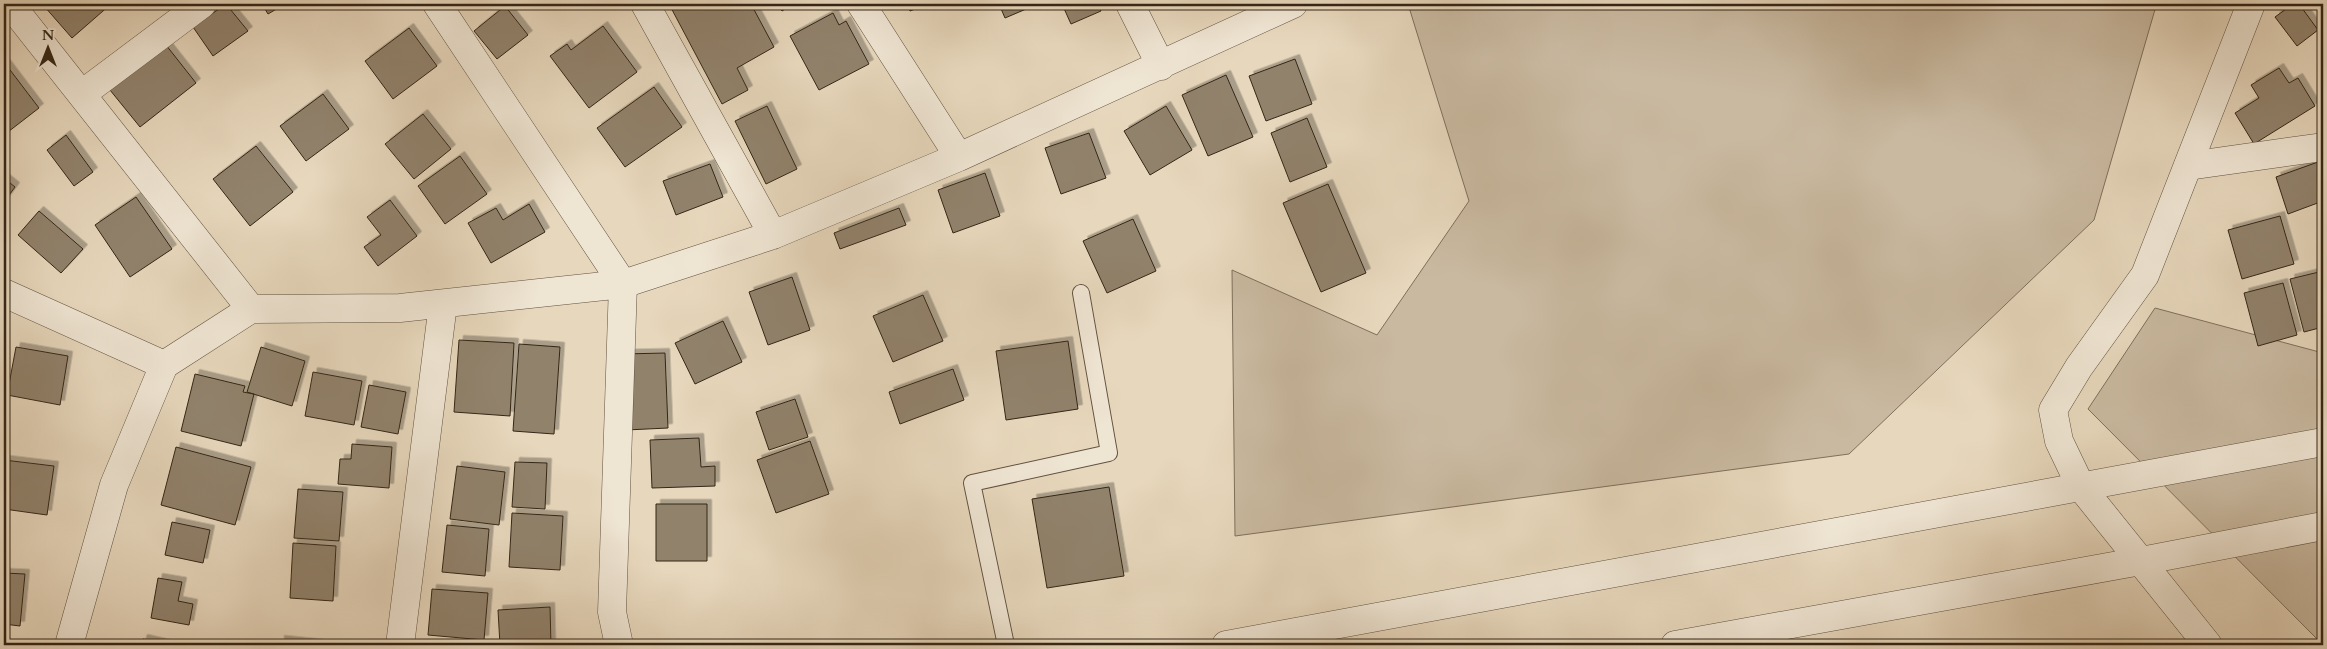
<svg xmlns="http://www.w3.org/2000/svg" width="2327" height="649" viewBox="0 0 2327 649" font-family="Cardo,serif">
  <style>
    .green { fill: #c9b9a0; stroke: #7e705b }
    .building { fill: #91826c; stroke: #342616; filter: url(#shadow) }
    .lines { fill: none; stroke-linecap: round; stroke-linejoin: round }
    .service-casing { stroke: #615240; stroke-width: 18 }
    .minor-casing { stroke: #615240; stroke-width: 29 }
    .tertiary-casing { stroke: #615240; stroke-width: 29 }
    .service { stroke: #efe5d3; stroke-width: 16 }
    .minor { stroke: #efe5d3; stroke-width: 28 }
    .tertiary { stroke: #efe5d3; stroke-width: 28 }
  </style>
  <defs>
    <filter id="shadow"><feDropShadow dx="4.5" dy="-4.5" stdDeviation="0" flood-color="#0004"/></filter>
  </defs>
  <rect width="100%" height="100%" fill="#e7d7bc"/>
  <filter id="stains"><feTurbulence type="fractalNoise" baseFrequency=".004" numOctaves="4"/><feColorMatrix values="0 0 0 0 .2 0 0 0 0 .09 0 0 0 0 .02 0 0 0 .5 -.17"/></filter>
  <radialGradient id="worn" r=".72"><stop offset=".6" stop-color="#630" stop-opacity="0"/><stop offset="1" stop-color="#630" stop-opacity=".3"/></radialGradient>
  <path class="green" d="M 1408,4 L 2146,4 L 2156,6 L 2094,220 L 1849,454 L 1235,536 L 1232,270 L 1377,335 L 1469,201 Z
    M 2155,308 L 2323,353 L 2323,645 L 2088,409 Z"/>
  <path class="building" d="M 47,4 L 111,4 L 72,38 L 44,6 Z
    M 226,4 L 248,31 L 213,56 L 193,27 Z
    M 262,4 L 285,4 L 268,14 Z
    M 669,4 L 751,4 L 774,47 L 737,68 L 748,90 L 722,104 Z
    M 778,4 L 793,4 L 782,11 Z
    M 907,4 L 928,4 L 910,11 Z
    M 999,4 L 1038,4 L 1005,18 Z
    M 1062,4 L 1098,4 L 1101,11 L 1071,24 Z
    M 2293,4 L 2299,4 L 2318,30 L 2297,46 L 2275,17 Z
    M 505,6 L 528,35 L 497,59 L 474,31 Z
    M 833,13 L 839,25 L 846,21 L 869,64 L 819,90 L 790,36 Z
    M 603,26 L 637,72 L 589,108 L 550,56 L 567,44 L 571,50 Z
    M 409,28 L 437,66 L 393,99 L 365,61 Z
    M 166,45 L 196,83 L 140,127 L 110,90 Z
    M 1295,59 L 1312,104 L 1266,121 L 1249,76 Z
    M 4,62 L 39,108 L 4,135 Z
    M 2279,68 L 2289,83 L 2298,78 L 2315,106 L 2254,144 L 2235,113 L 2259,98 L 2251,85 Z
    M 1226,75 L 1253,137 L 1208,156 L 1182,95 Z
    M 654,87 L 682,127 L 625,167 L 597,128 Z
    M 323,94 L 349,129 L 306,161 L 280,126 Z
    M 767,106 L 797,169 L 766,184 L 735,121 Z
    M 1166,106 L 1192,150 L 1150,175 L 1124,131 Z
    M 423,114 L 451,149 L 414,179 L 385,144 Z
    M 1307,118 L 1327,167 L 1290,182 L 1271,133 Z
    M 1089,133 L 1106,178 L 1061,194 L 1045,148 Z
    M 66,135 L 93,172 L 74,186 L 47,150 Z
    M 256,146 L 293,192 L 250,226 L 213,179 Z
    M 460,156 L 487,194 L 445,224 L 418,186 Z
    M 2318,162 L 2323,175 L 2323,201 L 2288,214 L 2276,177 Z
    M 710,164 L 723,197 L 676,215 L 663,181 Z
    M 985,173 L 1000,216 L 953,233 L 938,190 Z
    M 4,178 L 15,187 L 4,202 Z
    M 1328,184 L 1366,273 L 1321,292 L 1283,203 Z
    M 136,197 L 172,249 L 130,277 L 95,225 Z
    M 390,200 L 417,236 L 378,266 L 364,247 L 381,235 L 367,217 Z
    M 529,204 L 545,232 L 491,263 L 468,223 L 496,208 L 503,220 Z
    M 899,208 L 906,225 L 840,249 L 834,233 Z
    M 39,211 L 83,249 L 61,273 L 18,235 Z
    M 2280,216 L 2294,264 L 2242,279 L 2228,230 Z
    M 1133,219 L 1156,271 L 1107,293 L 1083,241 Z
    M 2323,271 L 2323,327 L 2304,332 L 2290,279 Z
    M 792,277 L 810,330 L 768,345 L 749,292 Z
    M 2283,283 L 2297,335 L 2258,346 L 2244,293 Z
    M 923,295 L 943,341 L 893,362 L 873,316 Z
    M 723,321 L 742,362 L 695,384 L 675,343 Z
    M 459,340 L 514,343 L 510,416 L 454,412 Z
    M 1068,341 L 1078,409 L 1006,420 L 996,351 Z
    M 519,344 L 560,347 L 554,434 L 513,431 Z
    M 16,347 L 68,356 L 60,405 L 7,395 Z
    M 261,347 L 305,361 L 292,406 L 247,392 Z
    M 665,353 L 668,428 L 626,430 L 623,354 Z
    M 953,369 L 964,400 L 900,424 L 889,392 Z
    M 313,372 L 362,381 L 354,425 L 305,416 Z
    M 195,374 L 245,386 L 243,392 L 254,394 L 241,446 L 181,431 Z
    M 369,385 L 406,392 L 398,434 L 361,427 Z
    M 795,399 L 808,437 L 769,450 L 756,412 Z
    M 699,438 L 701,467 L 715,466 L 715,486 L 652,488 L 650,440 Z
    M 810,441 L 829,494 L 776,513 L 757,460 Z
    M 352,444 L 392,447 L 389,488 L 338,484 L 340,459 L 351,459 Z
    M 176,447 L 251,467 L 235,525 L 161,505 Z
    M 4,460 L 54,466 L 47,515 L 4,509 Z
    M 515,462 L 547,463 L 545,509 L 512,507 Z
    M 457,466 L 505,472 L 499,525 L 450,519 Z
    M 1109,487 L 1124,576 L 1047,588 L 1032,499 Z
    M 298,489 L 343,492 L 339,541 L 294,538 Z
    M 656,504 L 707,504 L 707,561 L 656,561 Z
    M 512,513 L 563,516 L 560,570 L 509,567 Z
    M 172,522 L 210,530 L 203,563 L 165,555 Z
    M 447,525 L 489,529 L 485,576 L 442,572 Z
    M 293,543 L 336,546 L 333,601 L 290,598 Z
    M 4,573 L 25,574 L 20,626 L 4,624 Z
    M 158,578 L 182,582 L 178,601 L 193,604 L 189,625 L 151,618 Z
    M 432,589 L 488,593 L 484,640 L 428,635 Z
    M 550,607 L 551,645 L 500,645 L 498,610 Z
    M 143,639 L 169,645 L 141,645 Z
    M 280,640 L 319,644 L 319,645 L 280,645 Z"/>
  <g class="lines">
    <g class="service-casing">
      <path id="service" d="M 1006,645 L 972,483 L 1109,453 L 1081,293"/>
    </g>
    <g class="minor-casing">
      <path id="minor" d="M 10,4 L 251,309
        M 437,4 L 623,284 L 612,612 L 619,645
        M 645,4 L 773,235
        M 861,4 L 959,157
        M 1130,4 L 1161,66
        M 82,94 L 202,4
        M 2188,166 L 2323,147
        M 4,293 L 164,365
        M 69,645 L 114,485 L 164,365 L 251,309 L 400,308 L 623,284 L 773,235 L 959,157 L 1293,4
        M 400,645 L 443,304
        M 1226,645 L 2323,442
        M 1675,645 L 2141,561 L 2323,526"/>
    </g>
    <g class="tertiary-casing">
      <path id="tertiary" d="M 2208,645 L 2081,487 L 2059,441 L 2053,410 L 2079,367 L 2145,275 L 2251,4"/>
    </g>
    <use href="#service" class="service"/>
    <use href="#minor" class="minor"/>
    <use href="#tertiary" class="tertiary"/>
  </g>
  <rect width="2327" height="649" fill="none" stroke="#e7d7bc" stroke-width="20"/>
  <rect x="5" y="5" width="2317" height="639" fill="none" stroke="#342616" stroke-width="2.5"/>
  <rect x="10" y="10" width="2307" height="629" fill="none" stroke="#342616"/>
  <g transform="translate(48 48)" stroke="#efe5d3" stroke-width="4" paint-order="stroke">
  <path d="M0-4L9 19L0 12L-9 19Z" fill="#342616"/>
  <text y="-8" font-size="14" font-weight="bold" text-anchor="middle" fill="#342616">N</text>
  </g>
  <rect width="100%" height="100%" filter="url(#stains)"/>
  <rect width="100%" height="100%" fill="url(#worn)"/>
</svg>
